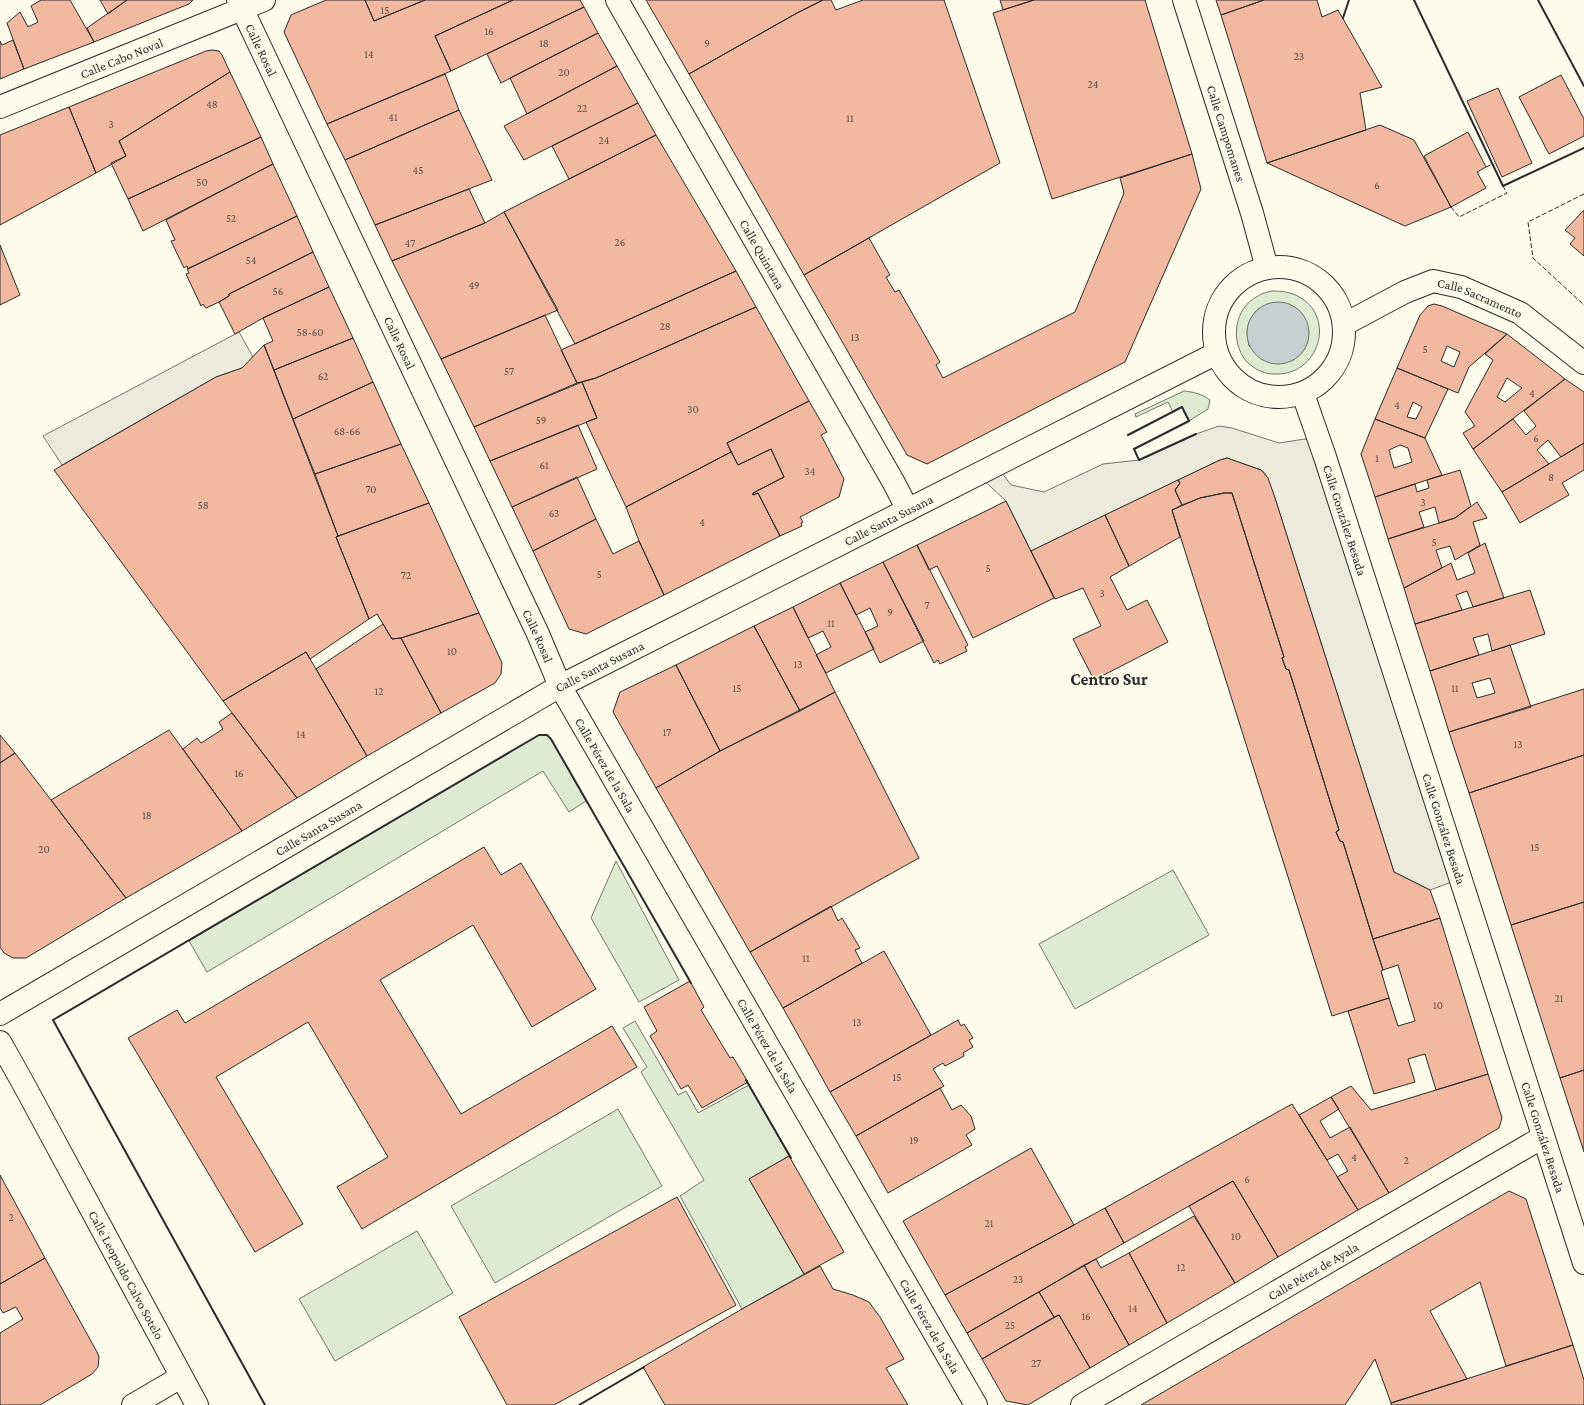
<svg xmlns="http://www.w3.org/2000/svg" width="1584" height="1405" viewBox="0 0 1584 1405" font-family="'Crimson Pro',serif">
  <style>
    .green { fill: #deebd1; stroke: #74746e; fill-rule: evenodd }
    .parking { fill: #eceadb; stroke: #74746e }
    .water { fill: #c7d0d0; stroke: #74746e }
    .building { fill: #f2b8a0; stroke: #2b2b2b; fill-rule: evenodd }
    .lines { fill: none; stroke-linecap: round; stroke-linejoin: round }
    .street-casing { stroke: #2b2b2b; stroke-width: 24 }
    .secondary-casing { stroke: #2b2b2b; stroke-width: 24 }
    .street { stroke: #fdfbea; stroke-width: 22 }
    .secondary { stroke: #fdfbea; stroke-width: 22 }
    .fence { stroke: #2b2b2b; stroke-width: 1; stroke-dasharray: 5 2; stroke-linecap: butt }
    .wall { stroke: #2b2b2b; stroke-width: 2 }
    .labels { text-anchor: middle; stroke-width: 3; stroke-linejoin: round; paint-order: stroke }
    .number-label { font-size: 11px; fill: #5d4e48 }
    .street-label { font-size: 13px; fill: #2b2b2b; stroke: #fdfbea }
    .district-label { font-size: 17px; font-weight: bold; fill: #2b2b2b; stroke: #fdfbea }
  </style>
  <rect width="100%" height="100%" fill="#fdfbea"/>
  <path class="green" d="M 1272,291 C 1282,291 1292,292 1301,298 C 1335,319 1319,373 1278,374 C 1266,375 1255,370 1246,361 C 1230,341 1234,308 1258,296 C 1262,293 1268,292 1272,291 ZM 1259,308 L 1308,326 C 1310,343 1306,351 1292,361 L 1249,346 C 1245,329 1247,321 1259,308 Z
    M 1184,391 C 1194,392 1202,394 1210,400 L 1208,409 L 1189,421 L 1182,407 L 1173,412 L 1168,402 L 1136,417 L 1135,414 Z
    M 539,735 L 547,735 L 551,739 L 586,801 L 569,812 L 543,771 L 207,972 L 189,941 Z
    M 616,861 L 679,980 L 639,1002 L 591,918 Z
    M 1173,870 L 1209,935 L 1075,1009 L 1039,944 Z
    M 635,1021 L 678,1095 L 686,1091 L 698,1113 L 749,1085 L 789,1156 L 749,1179 L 804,1274 L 742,1309 L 680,1196 L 704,1180 L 641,1072 L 647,1067 L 623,1028 Z
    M 618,1109 L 662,1186 L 495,1283 L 451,1206 Z
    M 417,1231 L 453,1293 L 335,1361 L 299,1299 Z"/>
  <path class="parking" d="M 239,332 L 253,357 L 242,368 L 216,377 L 62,465 L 43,436 Z
    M 1219,426 L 1232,428 L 1279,443 L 1318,437 L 1460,879 L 1430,890 L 1394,872 L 1275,498 L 1265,473 L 1261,470 L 1227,458 L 1220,460 L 1031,551 L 1006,501 L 977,474 L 996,465 L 1011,485 L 1044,492 L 1103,464 L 1139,460 L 1196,434 Z"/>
  <path class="water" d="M1247 333a31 31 0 1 1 62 0a31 31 0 1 1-62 0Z"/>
  <path class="building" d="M 41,0 L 70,0 L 94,42 L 24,69 L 7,23 L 20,12 L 28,27 L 38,22 L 31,6 Z
    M 100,0 L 127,0 L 108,14 Z
    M 127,0 L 193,0 L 189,4 L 94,42 L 87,28 Z
    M 326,0 L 365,0 L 374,21 L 425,0 L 513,0 L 435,36 L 451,71 L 327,124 L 284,32 L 291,15 Z
    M 365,0 L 425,0 L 374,21 Z
    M 513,0 L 580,0 L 584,7 L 451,71 L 435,36 Z
    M 646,0 L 823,0 L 797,13 L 689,74 Z
    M 823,0 L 831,0 L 836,10 L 863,0 L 944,0 L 1000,163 L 804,275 L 689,74 L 797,13 Z
    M 1000,0 L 1034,0 L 1003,10 Z
    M 1034,0 L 1145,0 L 1192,154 L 1052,199 L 993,13 Z
    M 1216,0 L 1264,0 L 1221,15 Z
    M 1264,0 L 1317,0 L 1322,17 L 1338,10 L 1382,87 L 1360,93 L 1366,130 L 1267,163 L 1221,15 Z
    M 584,7 L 598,33 L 501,83 L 487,54 Z
    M 598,33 L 617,66 L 527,114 L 510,78 Z
    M 13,40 L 24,69 L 0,79 L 0,41 L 2,45 Z
    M 212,50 L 219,51 L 222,55 L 230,72 L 119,141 L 126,156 L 96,173 L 69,107 L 206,51 Z
    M 617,66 L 638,103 L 524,160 L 504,126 Z
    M 230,72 L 261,137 L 128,199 L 111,163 L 126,156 L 119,141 Z
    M 445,74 L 459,110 L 345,160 L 327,124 Z
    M 1561,75 L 1584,119 L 1584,136 L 1549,154 L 1519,97 Z
    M 1498,88 L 1532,163 L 1502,177 L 1467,101 Z
    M 638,103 L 656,135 L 569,179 L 552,146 Z
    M 69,107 L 96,173 L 0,225 L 0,135 Z
    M 459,110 L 492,180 L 375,225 L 345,160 Z
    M 1380,125 L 1414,140 L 1451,207 L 1405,226 L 1267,163 Z
    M 1468,132 L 1486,167 L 1477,172 L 1486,188 L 1451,207 L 1424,156 Z
    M 656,135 L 736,271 L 575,344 L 504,212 Z
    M 261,137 L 273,164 L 143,231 L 128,199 Z
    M 1192,154 L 1201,189 L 1125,362 L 927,464 L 907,455 L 804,275 L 869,238 L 890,275 L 886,277 L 895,292 L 899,290 L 940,362 L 936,365 L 943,378 L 1075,312 L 1124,193 L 1120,178 Z
    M 273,164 L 297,216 L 188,269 L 187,266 L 184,268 L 171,241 L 175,240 L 166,220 Z
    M 469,189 L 485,223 L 392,261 L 375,225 Z
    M 1584,210 L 1584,256 L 1570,244 L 1575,238 L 1565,230 Z
    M 504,212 L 558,310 L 441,359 L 392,261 L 485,223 Z
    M 297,216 L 313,252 L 229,294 L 229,296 L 219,302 L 206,308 L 203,304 L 201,306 L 186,274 L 189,273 L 187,269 Z
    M 0,245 L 20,295 L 0,305 Z
    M 313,252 L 329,287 L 263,318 L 235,334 L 219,302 L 229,296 L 229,294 Z
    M 736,271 L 756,307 L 596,378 L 577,383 L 561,350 Z
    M 329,287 L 353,338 L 274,370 L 264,345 L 273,341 L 263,318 Z
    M 1434,304 L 1442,306 L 1507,334 L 1469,367 L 1458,393 L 1397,368 L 1420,315 L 1428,306 ZM 1447,346 L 1460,352 L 1454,367 L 1441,361 Z
    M 756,307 L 809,401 L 727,443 L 731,452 L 626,507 L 586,422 L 597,418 L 582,382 L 596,378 Z
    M 545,315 L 577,383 L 474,427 L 441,359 Z
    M 1507,334 L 1565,379 L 1473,449 L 1463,433 L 1475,426 L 1465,412 L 1493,360 L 1485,354 ZM 1507,378 L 1522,388 L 1505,402 L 1497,397 Z
    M 353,338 L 373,382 L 293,419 L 274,370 Z
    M 264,345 L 338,536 L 336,537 L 369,619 L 310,659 L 306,652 L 223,701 L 54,470 L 216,377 L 242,368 Z
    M 1397,368 L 1448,389 L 1425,438 L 1375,419 ZM 1413,402 L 1422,407 L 1416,419 L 1407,417 Z
    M 1565,379 L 1584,392 L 1584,443 L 1561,457 L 1548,440 L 1537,450 L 1549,464 L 1502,492 L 1473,449 L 1513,419 L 1526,435 L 1536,426 L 1524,411 Z
    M 373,382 L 401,444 L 315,474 L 293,419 Z
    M 582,382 L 597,418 L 490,461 L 474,427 Z
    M 809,401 L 827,432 L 821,435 L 844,479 L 839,497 L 800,517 L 803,522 L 801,523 L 802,526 L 780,536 L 758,493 L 753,495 L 753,493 L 784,477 L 771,449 L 738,465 L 727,443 Z
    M 1375,419 L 1425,438 L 1442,475 L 1375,497 L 1361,454 ZM 1400,445 L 1408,448 L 1412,462 L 1394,468 L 1389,450 Z
    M 578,425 L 597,469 L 512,507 L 490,461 Z
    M 1584,443 L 1584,470 L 1562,483 L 1569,495 L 1520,523 L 1502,492 Z
    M 401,444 L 429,503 L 338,536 L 315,474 Z
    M 771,449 L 784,477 L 753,493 L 753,495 L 758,493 L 780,536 L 664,595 L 639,541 L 626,507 L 731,452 L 738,465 Z
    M 1227,458 L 1261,470 L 1268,478 L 1275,498 L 1394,872 L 1430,890 L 1440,918 L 1373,939 L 1343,842 L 1340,841 L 1336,832 L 1339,830 L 1289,670 L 1286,669 L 1282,658 L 1284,657 L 1232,493 L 1224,493 L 1200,498 L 1182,505 L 1175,490 L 1180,483 L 1178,480 L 1220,460 Z
    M 1460,470 L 1471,506 L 1455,518 L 1439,523 L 1435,507 L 1419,512 L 1424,527 L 1388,539 L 1375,497 L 1415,484 L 1417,492 L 1429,488 L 1427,480 Z
    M 577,477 L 596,519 L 533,551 L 512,507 Z
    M 1178,480 L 1180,483 L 1175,490 L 1182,505 L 1172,510 L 1180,537 L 1129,566 L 1105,515 Z
    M 1224,493 L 1232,493 L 1284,657 L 1282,658 L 1286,669 L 1289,670 L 1339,830 L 1336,832 L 1340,841 L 1343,842 L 1373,939 L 1383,970 L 1381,971 L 1389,998 L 1332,1016 L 1172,510 L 1200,498 Z
    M 1006,501 L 1054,598 L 973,638 L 937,566 L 929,570 L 917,545 Z
    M 1477,502 L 1487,518 L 1473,522 L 1480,545 L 1455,560 L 1450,546 L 1436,550 L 1442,568 L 1404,588 L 1388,539 L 1455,518 Z
    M 429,503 L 479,613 L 401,638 L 392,639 L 377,614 L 369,619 L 336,537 Z
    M 1105,515 L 1129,566 L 1110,577 L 1127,610 L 1147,600 L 1168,642 L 1094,680 L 1073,639 L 1101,626 L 1083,588 L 1055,599 L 1031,551 Z
    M 596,519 L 613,554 L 639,541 L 664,595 L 586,634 L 569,629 L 533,551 Z
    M 1485,543 L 1504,598 L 1473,607 L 1467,591 L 1456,595 L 1462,610 L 1415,624 L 1404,588 L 1451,563 L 1457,580 L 1475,573 L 1468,553 Z
    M 917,545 L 968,645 L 965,647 L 967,651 L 940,664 L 938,660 L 934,663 L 883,562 Z
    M 883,562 L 924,641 L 880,663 L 865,632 L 878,626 L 870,608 L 856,615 L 840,583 Z
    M 840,583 L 874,649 L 826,673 L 816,655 L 831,647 L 823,631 L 808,638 L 793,607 Z
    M 1530,590 L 1545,634 L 1492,651 L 1488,634 L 1473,638 L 1479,655 L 1430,671 L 1415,624 Z
    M 793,607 L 835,692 L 800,711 L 754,626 Z
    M 479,613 L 502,663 L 501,674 L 495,683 L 441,713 L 401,638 Z
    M 383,624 L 392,639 L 401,638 L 441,713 L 367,756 L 316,669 Z
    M 754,626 L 800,711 L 720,751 L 676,665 Z
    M 1510,645 L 1531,707 L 1449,732 L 1430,671 ZM 1490,678 L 1495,693 L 1477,698 L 1472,683 Z
    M 306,652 L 367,756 L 297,798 L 223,701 Z
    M 676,665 L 720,751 L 656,788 L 613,712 L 620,692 Z
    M 1584,689 L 1584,755 L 1469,793 L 1449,732 Z
    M 835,692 L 919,858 L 750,952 L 656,788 L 720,751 Z
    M 232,713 L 297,798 L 242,831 L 183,749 L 197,738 L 201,743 L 223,729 L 219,722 Z
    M 169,730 L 242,831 L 126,898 L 51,800 Z
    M 0,735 L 15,753 L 0,763 Z
    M 15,753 L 126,898 L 26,958 L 13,958 L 4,953 L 0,947 L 0,763 Z
    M 1584,755 L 1584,902 L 1511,925 L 1469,793 Z
    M 484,847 L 501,875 L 521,863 L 596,989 L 532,1027 L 473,925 L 380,980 L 461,1114 L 612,1026 L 637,1067 L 362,1229 L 337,1187 L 388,1157 L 308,1022 L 216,1077 L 303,1224 L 255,1252 L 128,1038 L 177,1010 L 185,1023 Z
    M 1584,902 L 1584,1070 L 1560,1078 L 1511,925 Z
    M 831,906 L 838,921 L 842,918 L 860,948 L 855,950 L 862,963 L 783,1008 L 750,952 Z
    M 1440,918 L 1488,1074 L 1436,1090 L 1425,1054 L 1408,1059 L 1415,1082 L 1374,1094 L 1348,1011 L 1389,998 L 1398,1026 L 1415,1021 L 1398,965 L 1383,970 L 1373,939 Z
    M 884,951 L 931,1035 L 830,1092 L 783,1008 Z
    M 690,981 L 704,1007 L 701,1010 L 730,1058 L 733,1057 L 748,1082 L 702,1108 L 688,1085 L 681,1089 L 650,1036 L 657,1031 L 644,1007 Z
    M 958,1020 L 961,1026 L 964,1024 L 973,1038 L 969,1040 L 973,1047 L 963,1053 L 964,1056 L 945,1066 L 943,1063 L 933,1069 L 944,1086 L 856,1136 L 830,1092 Z
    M 1584,1070 L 1584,1152 L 1560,1078 Z
    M 1488,1074 L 1502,1118 L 1499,1128 L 1389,1193 L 1331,1097 L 1351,1086 L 1371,1110 Z
    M 940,1088 L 952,1110 L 961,1105 L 971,1116 L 975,1129 L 966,1135 L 972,1145 L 888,1193 L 856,1136 Z
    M 1331,1097 L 1339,1109 L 1320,1121 L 1330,1138 L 1350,1127 L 1389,1193 L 1358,1210 L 1337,1177 L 1348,1171 L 1338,1154 L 1327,1160 L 1299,1115 Z
    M 1292,1104 L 1358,1210 L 1278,1257 L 1233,1181 L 1124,1243 L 1105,1208 Z
    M 1031,1148 L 1074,1225 L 945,1295 L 903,1221 Z
    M 789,1156 L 844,1252 L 804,1274 L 749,1179 Z
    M 0,1175 L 45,1258 L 0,1284 Z
    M 1233,1181 L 1278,1257 L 1235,1283 L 1189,1206 Z
    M 1509,1191 L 1526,1199 L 1573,1345 L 1506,1366 L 1480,1282 L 1430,1311 L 1467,1379 L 1391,1403 L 1375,1359 L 1345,1405 L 1141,1405 Z
    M 677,1197 L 736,1305 L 554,1405 L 507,1405 L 459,1317 Z
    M 1105,1208 L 1124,1243 L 967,1333 L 945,1295 Z
    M 1194,1216 L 1235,1283 L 1167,1323 L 1129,1253 Z
    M 1129,1253 L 1167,1323 L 1129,1345 L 1084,1265 L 1096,1259 L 1101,1268 Z
    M 45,1258 L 97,1352 L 99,1357 L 98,1367 L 92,1374 L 40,1405 L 0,1405 L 0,1333 L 23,1319 L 16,1307 L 3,1313 L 0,1308 L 0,1284 Z
    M 1084,1265 L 1129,1345 L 1090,1368 L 1059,1315 L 1054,1317 L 1039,1292 Z
    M 820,1266 L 833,1289 L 853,1295 L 869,1302 L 880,1317 L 904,1359 L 886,1368 L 908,1405 L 665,1405 L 643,1367 L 742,1309 Z
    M 1039,1292 L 1054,1317 L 982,1359 L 967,1333 Z
    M 1059,1315 L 1090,1368 L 1028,1405 L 1006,1401 L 982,1359 Z
    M 1573,1345 L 1584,1380 L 1584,1405 L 1391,1405 L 1391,1403 Z"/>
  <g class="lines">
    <g class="street-casing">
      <g id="street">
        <path id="s1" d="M 238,0 L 538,634 L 560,686 L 976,1405"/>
        <path id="s2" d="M 617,0 L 894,483 L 908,510"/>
        <path id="s3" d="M 1184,0 L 1252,213 L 1267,268"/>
        <path id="s4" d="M 0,107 L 264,0"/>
        <circle cx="1279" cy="332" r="65"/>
        <path id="s5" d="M 1345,324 L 1405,292 L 1433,281 L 1461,287 L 1520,313 L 1584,363"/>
        <path id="s6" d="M 1303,394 L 1325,457 L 1584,1263"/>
        <path id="s7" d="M 0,1014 L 560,686 L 1217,353"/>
        <path d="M 133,1405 L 181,1377"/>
        <path id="s8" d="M 1082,1405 L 1543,1137"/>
      </g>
    </g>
    <g class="secondary-casing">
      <g id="secondary">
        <path id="s9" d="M 0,1042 L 23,1083 L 197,1405"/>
      </g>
    </g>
    <use href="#street" class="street"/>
    <use href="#secondary" class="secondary"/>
    <path class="fence" d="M 1486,167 L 1493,164
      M 1584,194 L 1528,222 L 1533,258 L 1584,305
      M 1451,207 L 1459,217 L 1507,193 L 1503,186"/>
    <path class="wall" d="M 1414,0 L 1503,186 L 1584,148
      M 1538,0 L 1584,86
      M 1343,18 L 1349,0
      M 1128,435 L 1182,407 L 1189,421 L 1134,449 L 1139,460 L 1196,434
      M 746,1080 L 791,1158
      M 265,1405 L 53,1020 L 539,735 L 547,735 L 551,739 L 691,983
      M 579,1405 L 644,1367"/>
  </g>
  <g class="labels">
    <g class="number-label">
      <text x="385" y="14">15</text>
      <text x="489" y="35">16</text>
      <text x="544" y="47">18</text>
      <text x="707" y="47">9</text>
      <text x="369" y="58">14</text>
      <text x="1299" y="60">23</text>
      <text x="564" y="76">20</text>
      <text x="1093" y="88">24</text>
      <text x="212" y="108">48</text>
      <text x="582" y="112">22</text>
      <text x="393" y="121">41</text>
      <text x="850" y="122">11</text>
      <text x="111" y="128">3</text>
      <text x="604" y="144">24</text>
      <text x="418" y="174">45</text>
      <text x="202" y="186">50</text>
      <text x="1377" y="189">6</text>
      <text x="231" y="222">52</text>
      <text x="620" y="246">26</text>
      <text x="410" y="247">47</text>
      <text x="251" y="264">54</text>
      <text x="474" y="289">49</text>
      <text x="278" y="295">56</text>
      <text x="665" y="330">28</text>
      <text x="310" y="336">58-60</text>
      <text x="855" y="341">13</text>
      <text x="1425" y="353">5</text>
      <text x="509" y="375">57</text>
      <text x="323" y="380">62</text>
      <text x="1532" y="397">4</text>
      <text x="1397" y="409">4</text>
      <text x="693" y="413">30</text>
      <text x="541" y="424">59</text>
      <text x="347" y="435">68-66</text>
      <text x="1536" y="442">6</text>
      <text x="1377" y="462">1</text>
      <text x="544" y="469">61</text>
      <text x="810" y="475">34</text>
      <text x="1551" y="481">8</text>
      <text x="371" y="493">70</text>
      <text x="1423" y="506">3</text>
      <text x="203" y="509">58</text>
      <text x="554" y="517">63</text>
      <text x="702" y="526">4</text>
      <text x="1434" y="546">5</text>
      <text x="988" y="572">5</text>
      <text x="599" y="578">5</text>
      <text x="406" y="579">72</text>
      <text x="1102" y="597">3</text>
      <text x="927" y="609">7</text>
      <text x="890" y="616">9</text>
      <text x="831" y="627">11</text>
      <text x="452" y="655">10</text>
      <text x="798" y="668">13</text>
      <text x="737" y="692">15</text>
      <text x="1455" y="692">11</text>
      <text x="379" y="695">12</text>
      <text x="667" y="736">17</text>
      <text x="301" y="738">14</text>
      <text x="1518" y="748">13</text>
      <text x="239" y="777">16</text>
      <text x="147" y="819">18</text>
      <text x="1535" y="851">15</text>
      <text x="44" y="853">20</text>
      <text x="806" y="962">11</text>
      <text x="1559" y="1002">21</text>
      <text x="1438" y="1009">10</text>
      <text x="857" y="1026">13</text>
      <text x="897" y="1081">15</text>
      <text x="914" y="1144">19</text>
      <text x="1354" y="1161">4</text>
      <text x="1406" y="1164">2</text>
      <text x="1247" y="1183">6</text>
      <text x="11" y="1221">2</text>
      <text x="989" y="1227">21</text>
      <text x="1236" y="1240">10</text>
      <text x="1181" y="1271">12</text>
      <text x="1018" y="1283">23</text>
      <text x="1133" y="1312">14</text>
      <text x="1086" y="1320">16</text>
      <text x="1010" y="1329">25</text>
      <text x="1036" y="1367">27</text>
    </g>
    <g class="street-label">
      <text dy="5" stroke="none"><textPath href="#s1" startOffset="55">Calle Rosal</textPath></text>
      <text dy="5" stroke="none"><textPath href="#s4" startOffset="131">Calle Cabo Noval</textPath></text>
      <text dy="5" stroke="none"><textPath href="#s3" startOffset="140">Calle Campomanes</textPath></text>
      <text dy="5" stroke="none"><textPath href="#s2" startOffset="293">Calle Quintana</textPath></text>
      <text dy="5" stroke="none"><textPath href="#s5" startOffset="148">Calle Sacramento</textPath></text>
      <text dy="5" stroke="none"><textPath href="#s1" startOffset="379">Calle Rosal</textPath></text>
      <text dy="5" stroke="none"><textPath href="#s7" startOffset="1017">Calle Santa Susana</textPath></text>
      <text dy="5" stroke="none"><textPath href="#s6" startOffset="133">Calle González Besada</textPath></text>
      <text dy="5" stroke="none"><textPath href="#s1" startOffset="703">Calle Rosal</textPath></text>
      <text dy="5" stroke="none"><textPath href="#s7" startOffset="693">Calle Santa Susana</textPath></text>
      <text dy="5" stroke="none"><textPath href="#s1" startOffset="849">Calle Pérez de la Sala</textPath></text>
      <text dy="5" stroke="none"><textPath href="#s7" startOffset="369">Calle Santa Susana</textPath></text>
      <text dy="5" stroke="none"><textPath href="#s6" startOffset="457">Calle González Besada</textPath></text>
      <text dy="5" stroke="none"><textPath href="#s1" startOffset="1173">Calle Pérez de la Sala</textPath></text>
      <text dy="5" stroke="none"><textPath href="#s6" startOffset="781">Calle González Besada</textPath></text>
      <text dy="5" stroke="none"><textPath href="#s8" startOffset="267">Calle Pérez de Ayala</textPath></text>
      <text dy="5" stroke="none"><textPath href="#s9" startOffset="265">Calle Leopoldo Calvo Sotelo</textPath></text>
      <text dy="5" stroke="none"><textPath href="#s1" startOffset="1497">Calle Pérez de la Sala</textPath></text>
    </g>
    <g class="district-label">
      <text x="1109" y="685">Centro Sur</text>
    </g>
  </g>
</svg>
